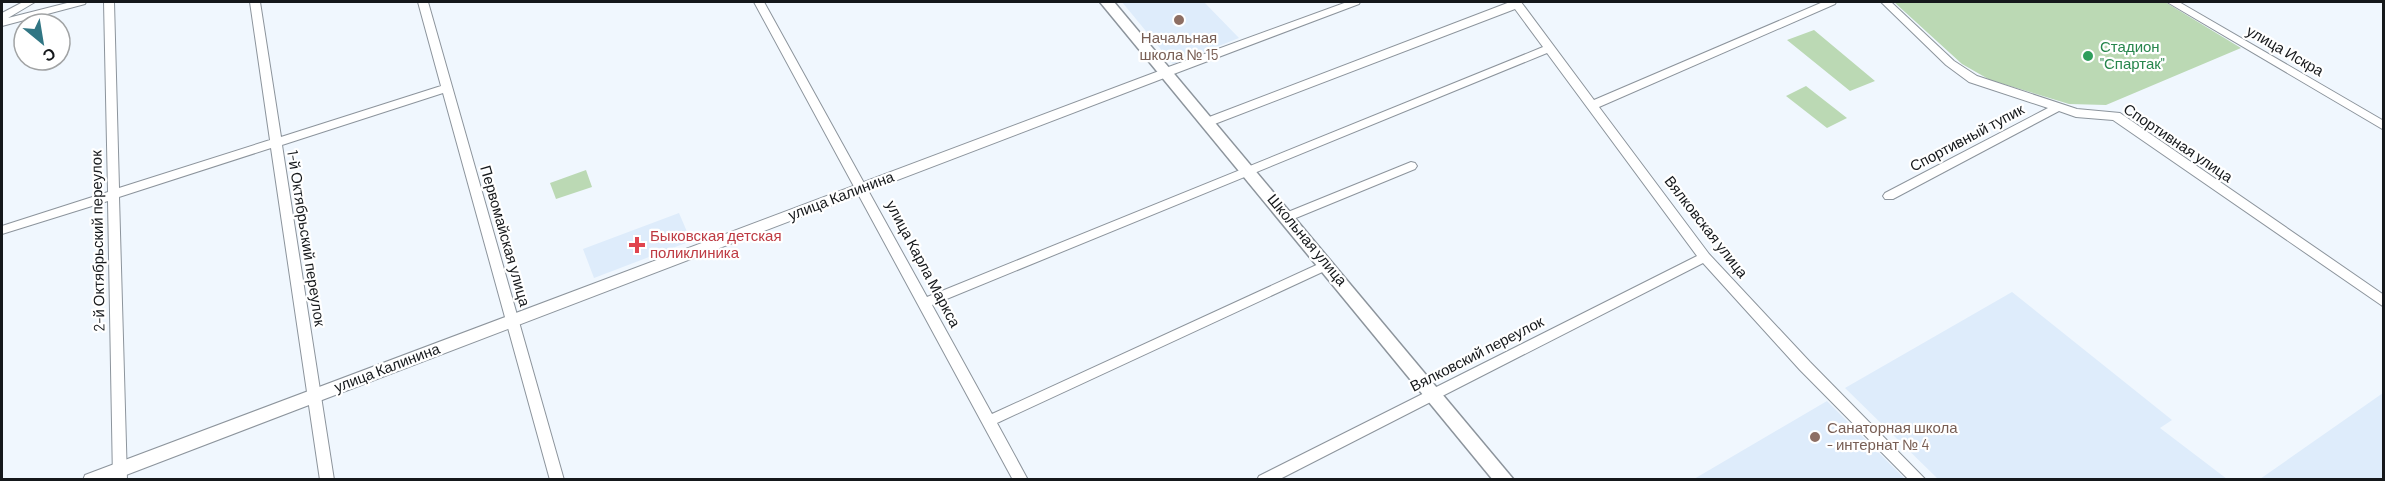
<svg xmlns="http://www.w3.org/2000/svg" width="2385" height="481" viewBox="0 0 2385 481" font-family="Barlow,sans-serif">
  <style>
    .built { fill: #deecfb }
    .green { fill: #bbd9b4 }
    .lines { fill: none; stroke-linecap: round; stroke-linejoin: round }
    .minor-casing { stroke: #8c949c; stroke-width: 2 }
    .tertiary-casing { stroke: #8c949c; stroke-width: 2 }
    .secondary-casing { stroke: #8c949c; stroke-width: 3 }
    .minor { fill: #fff; fill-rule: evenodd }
    .tertiary { fill: #fff; fill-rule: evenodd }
    .secondary { fill: #fff; fill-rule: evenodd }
    .education-dot { fill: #8d6e63; stroke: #fff; stroke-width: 2 }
    .leisure-dot { fill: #2e9e5b; stroke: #fff; stroke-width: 2 }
    .health-dot { fill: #e0444e; stroke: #fff; stroke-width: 2 }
    .labels { text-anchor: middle; stroke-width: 4.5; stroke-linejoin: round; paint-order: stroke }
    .education-label { font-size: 15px; fill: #785e54; stroke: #fff }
    .leisure-label { font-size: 15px; fill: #27864d; stroke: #fff; text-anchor: start }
    .street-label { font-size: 15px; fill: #15181b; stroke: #fff }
    .health-label { font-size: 15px; fill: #be3a42; stroke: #fff; text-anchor: start }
  </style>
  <rect width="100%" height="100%" fill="#f0f7fe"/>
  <path class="built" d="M 1122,2 L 1204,2 L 1239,38 L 1173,64 Z
    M 679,213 L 691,241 L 594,278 L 583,249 Z
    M 2012,292 L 2172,420 L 2160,428 L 2227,479 L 1938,479 L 1845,388 Z
    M 2383,393 L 2383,479 L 2260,479 Z
    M 1827,401 L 1905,479 L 1694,479 Z"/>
  <path class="green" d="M 1894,2 L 2165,2 L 2241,48 L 2106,105 L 2069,104 L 1990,80 L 1962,64 Z
    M 1814,30 L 1875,81 L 1850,91 L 1787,40 Z
    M 1806,86 L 1847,118 L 1827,128 L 1786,96 Z
    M 586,170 L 592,187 L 556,199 L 550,183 Z"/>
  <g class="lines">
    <g class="minor-casing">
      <path id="minor" d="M 23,2 L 35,2 L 8,18 L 71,2 L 86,2 L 85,4 L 2,26 L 2,13 Z
        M 104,2 L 114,2 L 119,188 L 270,140 L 250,2 L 260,2 L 281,137 L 441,86 L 418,2 L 428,2 L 564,480 L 550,480 L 443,93 L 282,145 L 334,480 L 320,480 L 271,148 L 119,197 L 127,480 L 113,480 L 108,201 L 2,234 L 2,226 L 108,192 Z
        M 754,2 L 764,2 L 927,297 L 1543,47 L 1515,9 L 1212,125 L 1204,125 L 1202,122 L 1204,119 L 1510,2 L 1521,2 L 1594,100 L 1823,2 L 1836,2 L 1835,4 L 1599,107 L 1709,254 L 1810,362 L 1926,480 L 1909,480 L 1800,370 L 1703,263 L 1278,480 L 1257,480 L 1259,476 L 1697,256 L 1547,53 L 932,305 L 992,414 L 1323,262 L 1331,262 L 1333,265 L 1331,268 L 997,423 L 1028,480 L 1013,480 Z
        M 1347,2 L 1360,2 L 1359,4 L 1171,75 L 1167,76 L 1162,72 L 1163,69 Z
        M 1881,2 L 1891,2 L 1954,61 L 1977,76 L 2077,109 L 2120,113 L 2384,295 L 2384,307 L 2113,120 L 2076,117 L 2059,111 L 1893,199 L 1885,199 L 1883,196 L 1885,193 L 2048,108 L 1969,82 L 1946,65 Z
        M 2167,2 L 2179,2 L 2384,121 L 2384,130 Z
        M 1411,162 L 1415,163 L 1417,166 L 1415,169 L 1291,220 L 1287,221 L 1281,217 L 1283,214 Z"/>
    </g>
    <g class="tertiary-casing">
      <path id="tertiary" d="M 1167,68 L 1174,72 L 1172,75 L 113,480 L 83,480 L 85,475 Z"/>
    </g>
    <g class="secondary-casing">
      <path id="secondary" d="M 1100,2 L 1114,2 L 1514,480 L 1493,480 Z"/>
    </g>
    <use href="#minor" class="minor"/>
    <use href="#tertiary" class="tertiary"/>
    <use href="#secondary" class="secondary"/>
  </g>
  <g class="education-dot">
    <circle cx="1179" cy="20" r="6"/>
    <circle cx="1815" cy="437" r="6"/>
  </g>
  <circle class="leisure-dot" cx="2088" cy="56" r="6"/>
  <path class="health-dot" d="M634 236h6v6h6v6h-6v6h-6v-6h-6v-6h6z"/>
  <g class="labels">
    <g class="education-label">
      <text x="1179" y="43">Начальная<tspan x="1179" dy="17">школа № 15</tspan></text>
      <text x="1827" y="433" text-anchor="start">Санаторная школа<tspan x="1827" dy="17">- интернат № 4</tspan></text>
    </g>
    <g class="leisure-label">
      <text x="2100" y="52">Стадион<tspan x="2100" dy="17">"Спартак"</tspan></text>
    </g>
    <g class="street-label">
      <text transform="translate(2285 51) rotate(30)" y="5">улица Искра</text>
      <text transform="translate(1967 138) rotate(-28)" y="5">Спортивный тупик</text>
      <text transform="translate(2178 143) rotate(34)" y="5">Спортивная улица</text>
      <text transform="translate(841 196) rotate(-21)" y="5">улица Калинина</text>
      <text transform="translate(1706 227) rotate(52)" y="5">Вялковская улица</text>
      <text transform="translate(505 236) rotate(74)" y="5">Первомайская улица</text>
      <text transform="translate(306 238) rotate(81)" y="5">1-й Октябрьский переулок</text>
      <text transform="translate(1307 240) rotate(50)" y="5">Школьная улица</text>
      <text transform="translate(98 241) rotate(-91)" y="5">2-й Октябрьский переулок</text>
      <text transform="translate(923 264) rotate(62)" y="5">улица Карла Маркса</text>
      <text transform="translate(1477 354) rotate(-27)" y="5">Вялковский переулок</text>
      <text transform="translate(387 368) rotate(-21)" y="5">улица Калинина</text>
    </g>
    <g class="health-label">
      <text x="650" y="241">Быковская детская<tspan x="650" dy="17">поликлиника</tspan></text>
    </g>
  </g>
  <rect width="2385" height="481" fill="none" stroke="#15181b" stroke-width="6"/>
  <g transform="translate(42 42) rotate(150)"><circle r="28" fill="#ffffff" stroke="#a1a3a4" stroke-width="1.5"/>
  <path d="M0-4.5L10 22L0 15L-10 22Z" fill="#317684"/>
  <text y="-9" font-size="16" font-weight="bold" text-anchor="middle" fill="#15181b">С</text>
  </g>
</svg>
